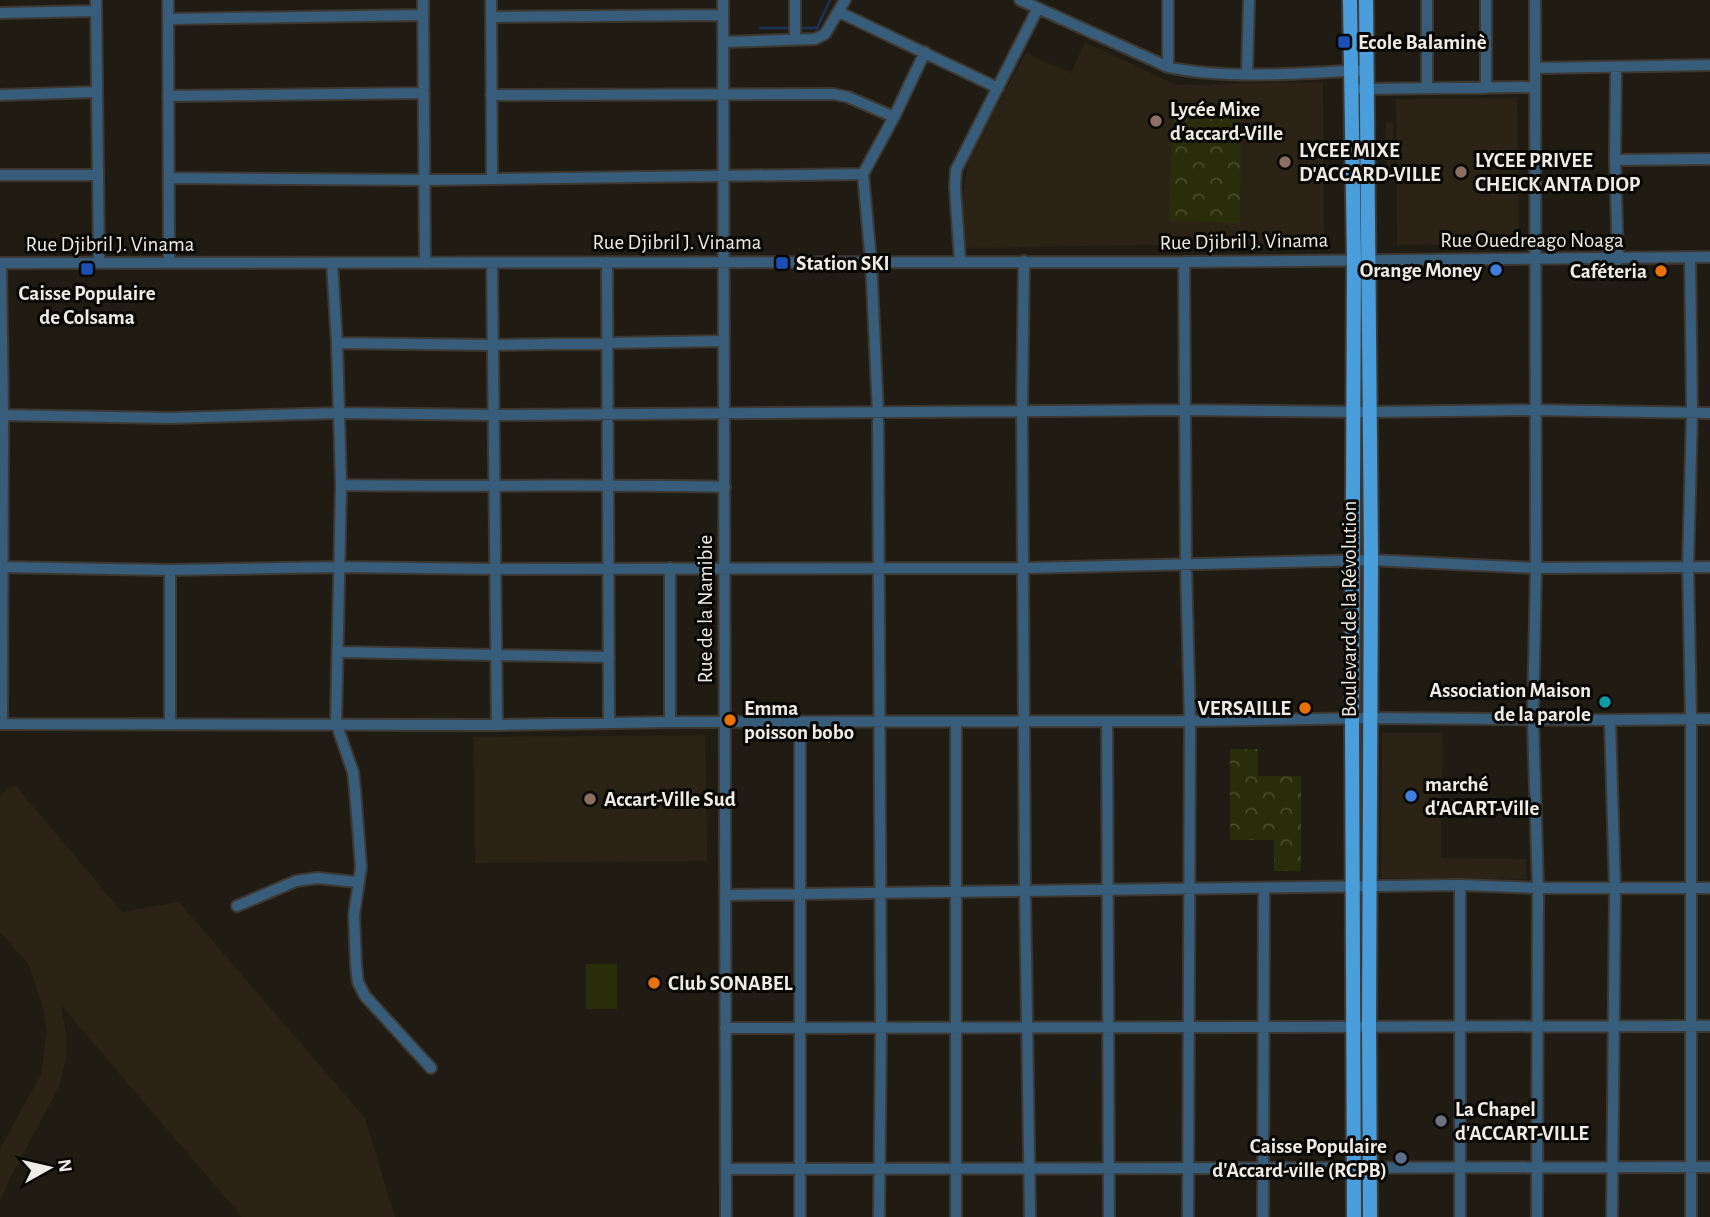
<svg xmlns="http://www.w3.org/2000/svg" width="1710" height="1217" viewBox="0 0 1710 1217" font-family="'Alegreya Sans',sans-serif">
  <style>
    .built { fill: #2b2316 }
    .forest { fill: url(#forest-crowns) }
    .pitch { fill: #2a2d09 }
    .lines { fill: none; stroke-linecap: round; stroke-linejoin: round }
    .stream { stroke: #19325e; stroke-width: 2.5 }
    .minor-casing { stroke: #3d3932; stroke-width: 14 }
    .major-casing { stroke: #3d3932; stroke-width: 18 }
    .minor { stroke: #375d7b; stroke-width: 10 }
    .major { stroke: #4a9edc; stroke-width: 14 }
    .transit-dot { fill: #1a4fb4; stroke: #080704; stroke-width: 2.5 }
    .education-dot { fill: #8d6e63; stroke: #080704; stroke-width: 2.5 }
    .shop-dot { fill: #3f7fe0; stroke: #080704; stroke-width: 2.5 }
    .food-dot { fill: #e8710a; stroke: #080704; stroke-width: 2.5 }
    .culture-dot { fill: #0f9aa8; stroke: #080704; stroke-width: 2.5 }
    .worship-dot { fill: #6b7280; stroke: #080704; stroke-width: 2.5 }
    .service-dot { fill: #5c6f8a; stroke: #080704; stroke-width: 2.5 }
    .labels { text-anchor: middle; stroke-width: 6; stroke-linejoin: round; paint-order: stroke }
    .poi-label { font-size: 21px; font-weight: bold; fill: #efece7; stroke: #080704; text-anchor: start }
    .street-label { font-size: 21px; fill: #efece7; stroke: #080704 }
  </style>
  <defs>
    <pattern id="forest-crowns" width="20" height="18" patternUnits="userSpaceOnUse" patternTransform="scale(1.75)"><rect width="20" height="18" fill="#2a2d09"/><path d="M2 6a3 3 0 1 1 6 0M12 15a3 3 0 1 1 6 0" fill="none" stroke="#494c2d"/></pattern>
  </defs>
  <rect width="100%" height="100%" fill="#201c14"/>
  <path class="built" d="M 1085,42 L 1176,85 L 1323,82 L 1324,242 L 965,248 L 962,205 L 969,156 L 1026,53 L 1071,73 Z
    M 1517,98 L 1519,244 L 1397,245 L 1396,99 Z
    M 1386,122 L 1393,122 L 1394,173 L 1387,173 Z
    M 1382,733 L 1442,733 L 1441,858 L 1526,859 L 1526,879 L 1381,878 Z
    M 705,735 L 707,861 L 475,863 L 474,737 Z
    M 15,785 L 122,912 L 179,902 L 365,1118 L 395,1217 L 242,1217 L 61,1005 L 66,1034 L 66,1059 L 59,1087 L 10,1178 L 0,1202 L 0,1149 L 41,1074 L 47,1031 L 44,1012 L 29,965 L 0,932 L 0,795 Z"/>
  <path class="forest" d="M 1241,108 L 1240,223 L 1169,221 L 1173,111 Z
    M 1230,749 L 1258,749 L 1258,776 L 1301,776 L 1301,871 L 1274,871 L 1274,840 L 1230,840 Z"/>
  <path class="pitch" d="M 586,964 L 617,964 L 617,1009 L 586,1009 Z"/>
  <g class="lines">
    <path class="stream" d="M 760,28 L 792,28
      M 799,28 L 817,28 L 830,0"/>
    <g class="minor-casing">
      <path id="minor" d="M 96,0 L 99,263
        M 168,0 L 169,263
        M 423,0 L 425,263
        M 491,0 L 492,179
        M 723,0 L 726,1217
        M 795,0 L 795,40
        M 1020,0 L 1168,67 C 1224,80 1307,73 1365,70
        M 1168,0 L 1168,67
        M 1427,0 L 1427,88
        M 1486,0 L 1486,88
        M 1535,0 L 1536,568 L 1533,720 L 1538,888 L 1537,1217
        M 839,12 L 998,88
        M 0,13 L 96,11
        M 491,17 L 723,15
        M 168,19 L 423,15
        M 724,42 L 815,39 L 825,34 L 845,0
        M 1616,67 L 1615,160 L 1618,260
        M 1535,68 L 1710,65
        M 1247,73 L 1249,0
        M 1361,89 L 1535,87
        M 0,95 L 96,92
        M 491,95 L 833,94 L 848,97 L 894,117
        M 168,96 L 424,93
        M 1615,160 L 1710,159
        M 0,175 L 96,175
        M 169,178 L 425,180 L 863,174
        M 1690,257 L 1692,413 L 1688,567 L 1691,719 L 1691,1217
        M 960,261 L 955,187 L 956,170 L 1038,8
        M 1024,261 L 1022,412 L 1025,891 L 1030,1217
        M 607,262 L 609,723
        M 1184,262 L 1186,566 L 1190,721 L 1188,1217
        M 0,263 L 1184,262 L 1710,257
        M 1,263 L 3,415 L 2,724
        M 332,263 L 337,343 L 341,485 L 336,723 L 353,772 L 355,790 L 361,867 L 354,915 L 356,965 L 358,982 L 365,996 L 431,1068
        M 492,264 L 497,725
        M 337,343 L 493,345 L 724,341
        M 0,415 L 170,418 L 338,413 L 493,415 L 1185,410 L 1369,412 L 1535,410 L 1710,413
        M 341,485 C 469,487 597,484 725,487
        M 0,567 L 170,570 L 339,567 L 495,569 L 1025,568 L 1371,560 L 1536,568 L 1710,567
        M 670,568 L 670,722
        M 170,570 L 170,723
        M 338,652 L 609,657
        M 1610,720 L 1615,889 L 1612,1217
        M 1107,722 L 1109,1217
        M 800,723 L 800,1217
        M 0,724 L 497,725 L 670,722 L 1190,721 L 1371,718 L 1610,720 L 1710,719
        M 1460,885 L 1460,1217
        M 725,895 L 1460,885 L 1538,888 L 1710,888
        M 237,906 L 296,881 L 317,878 L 357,882
        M 725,1028 L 1710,1026
        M 726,1169 L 1710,1167
        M 879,1217 L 881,1029 L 878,412 L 871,261 L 863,174 L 894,117 L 925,52
        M 956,1217 L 956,722
        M 1263,1217 L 1264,888"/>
    </g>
    <g class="major-casing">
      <path id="major" d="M 1350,0 L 1354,259 L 1352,719 L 1354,1217
        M 1366,0 L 1371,555 L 1369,1026 L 1370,1217"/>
    </g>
    <use href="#minor" class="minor"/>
    <use href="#major" class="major"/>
  </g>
  <g class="transit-dot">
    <rect x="1337" y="35" width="14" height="14" rx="3.5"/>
    <rect x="775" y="256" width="14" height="14" rx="3.5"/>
    <rect x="80" y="262" width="14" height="14" rx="3.5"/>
  </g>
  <g class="education-dot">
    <circle cx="1156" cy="121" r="7"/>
    <circle cx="1285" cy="162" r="7"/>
    <circle cx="1461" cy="172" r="7"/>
    <circle cx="590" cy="799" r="7"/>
  </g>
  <g class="shop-dot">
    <circle cx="1496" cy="270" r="7"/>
    <circle cx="1411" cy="796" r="7"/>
  </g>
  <g class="food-dot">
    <circle cx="1661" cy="271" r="7"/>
    <circle cx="1305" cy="708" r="7"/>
    <circle cx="730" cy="720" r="7"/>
    <circle cx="654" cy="983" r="7"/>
  </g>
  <circle class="culture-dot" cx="1605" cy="702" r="7"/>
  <circle class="worship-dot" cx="1441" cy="1121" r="7"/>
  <circle class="service-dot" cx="1401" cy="1158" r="7"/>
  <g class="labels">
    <g class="poi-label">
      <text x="1358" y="49">Ecole Balaminè</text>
      <text x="1170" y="116">Lycée Mixe<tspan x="1170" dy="24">d'accard-Ville</tspan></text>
      <text x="1299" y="157">LYCEE MIXE<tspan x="1299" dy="24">D'ACCARD-VILLE</tspan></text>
      <text x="1475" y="167">LYCEE PRIVEE<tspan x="1475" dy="24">CHEICK ANTA DIOP</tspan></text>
      <text x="796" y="270">Station SKI</text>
      <text x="1482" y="277" text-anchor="end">Orange Money</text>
      <text x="1647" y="278" text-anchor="end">Caféteria</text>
      <text x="87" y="300" text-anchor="middle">Caisse Populaire<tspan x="87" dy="24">de Colsama</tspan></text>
      <text x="1591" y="697" text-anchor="end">Association Maison<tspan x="1591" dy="24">de la parole</tspan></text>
      <text x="744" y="715">Emma<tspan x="744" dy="24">poisson bobo</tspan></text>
      <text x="1291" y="715" text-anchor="end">VERSAILLE</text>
      <text x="1425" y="791">marché<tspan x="1425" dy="24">d'ACART-Ville</tspan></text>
      <text x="604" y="806">Accart-Ville Sud</text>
      <text x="668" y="990">Club SONABEL</text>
      <text x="1455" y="1116">La Chapel<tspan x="1455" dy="24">d'ACCART-VILLE</tspan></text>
      <text x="1387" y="1153" text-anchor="end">Caisse Populaire<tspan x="1387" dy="24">d'Accard-ville (RCPB)</tspan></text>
    </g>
    <g class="street-label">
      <text x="1532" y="247">Rue Ouedreago Noaga</text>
      <text transform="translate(1244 241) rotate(-1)" y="7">Rue Djibril J. Vinama</text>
      <text x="677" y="249">Rue Djibril J. Vinama</text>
      <text x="110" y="251">Rue Djibril J. Vinama</text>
      <text transform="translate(705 609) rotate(-90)" y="7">Rue de la Namibie</text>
      <text transform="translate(1349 609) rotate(-90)" y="7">Boulevard de la Révolution</text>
    </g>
  </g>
  <g transform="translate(49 1168) rotate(82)" stroke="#080704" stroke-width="5" paint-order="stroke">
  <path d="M0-5L12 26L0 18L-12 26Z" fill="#efece7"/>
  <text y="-10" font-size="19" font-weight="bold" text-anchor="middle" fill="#efece7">N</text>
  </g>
</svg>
